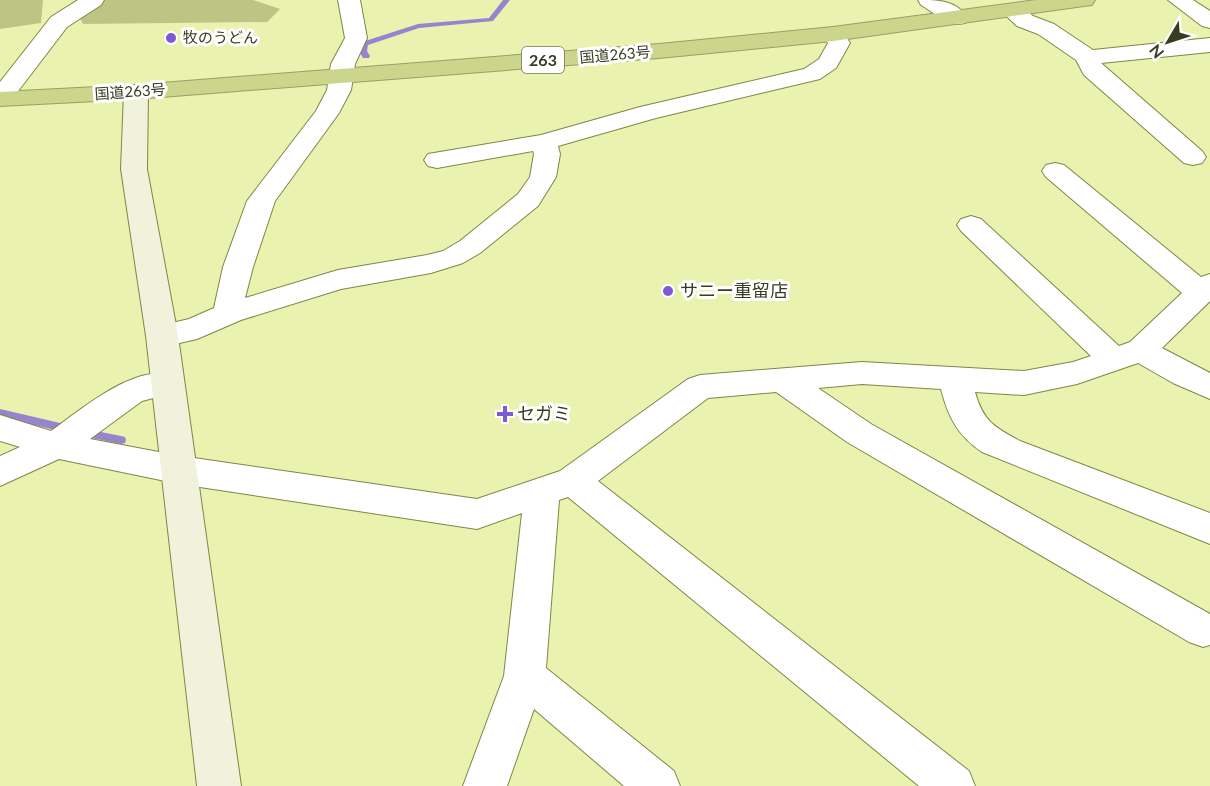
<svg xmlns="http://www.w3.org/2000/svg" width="1210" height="786" viewBox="0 0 1210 786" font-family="Lato,'Noto Sans JP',sans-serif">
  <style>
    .green { fill: #bdc584 }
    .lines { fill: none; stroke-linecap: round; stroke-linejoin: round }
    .stream { fill: #9684ce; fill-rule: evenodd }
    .street-casing { stroke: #7f8647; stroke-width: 2 }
    .secondary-casing { stroke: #7f8647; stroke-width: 2 }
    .highway-casing { stroke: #999f67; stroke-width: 2 }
    .street { fill: #fff; fill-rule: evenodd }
    .secondary { fill: #f0f2dc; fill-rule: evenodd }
    .highway { fill: #ccd58c; fill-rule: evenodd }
    .poi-dot { fill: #7e59d2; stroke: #fff; stroke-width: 2 }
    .labels { text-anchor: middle; stroke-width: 6; stroke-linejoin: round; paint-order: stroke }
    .far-poi-label { font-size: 15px; fill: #393c21; stroke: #fff; text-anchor: start }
    .far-street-label { font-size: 15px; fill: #393c21; stroke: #fff }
    .shield { fill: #fff; stroke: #747664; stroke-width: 1.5 }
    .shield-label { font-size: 16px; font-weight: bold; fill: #393c21 }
    .poi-label { font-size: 18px; fill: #393c21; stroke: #fff; text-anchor: start }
  </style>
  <rect width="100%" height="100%" fill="#eaf2af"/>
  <path class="green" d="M 0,0 L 43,0 L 41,23 L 0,29 Z
    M 85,0 L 253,0 L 280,9 L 267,22 L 83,24 L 73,5 Z"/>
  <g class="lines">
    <path class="stream" d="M 503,0 L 510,0 L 493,21 L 419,28 L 368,45 L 367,51 L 370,56 L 369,58 L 363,58 L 359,51 L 362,42 L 418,24 L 489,18 Z
      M 0,409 L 60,423 L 64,424 L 65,427 L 64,430 L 60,431 L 0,417 Z
      M 91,430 L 121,436 L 125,437 L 126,440 L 125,443 L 121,444 L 87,437 L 86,434 L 87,431 Z"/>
    <g class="street-casing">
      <path id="street" d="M 78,0 L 104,0 L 101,5 L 67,27 L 9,103 L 0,105 L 0,82 L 51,17 Z
        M 338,0 L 360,0 L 367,38 L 355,64 L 351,90 L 339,113 L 275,201 L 253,267 L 245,298 L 338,270 L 427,255 L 443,251 L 460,241 L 518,194 L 530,177 L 534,154 L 533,151 L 437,168 L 428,166 L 424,160 L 428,154 L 541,135 L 640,107 L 804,69 L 819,59 L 828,43 L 822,34 L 825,29 L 833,27 L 841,29 L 850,43 L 836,68 L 820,79 L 656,118 L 558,146 L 560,154 L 556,177 L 538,206 L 480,253 L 463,263 L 431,273 L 341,289 L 241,320 L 197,339 L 162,347 L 151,344 L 146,336 L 151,328 L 189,319 L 214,308 L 223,267 L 247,201 L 316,111 L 327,90 L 331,64 L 345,38 Z
        M 918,0 C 938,0 956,0 968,18 L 965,23 C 948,27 935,13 921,5 Z
        M 1168,0 L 1193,0 L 1210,11 L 1210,28 L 1202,26 Z
        M 1011,4 L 1019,5 L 1033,16 L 1054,24 L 1093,50 L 1210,38 L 1210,52 L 1101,63 L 1202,151 L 1206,157 L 1202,163 L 1193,165 L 1184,163 L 1084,75 L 1076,60 L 1038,34 L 1017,26 L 1000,10 L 1003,5 Z
        M 1055,163 L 1064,165 L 1201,277 L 1210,274 L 1210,301 L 1162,348 L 1210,373 L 1210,399 L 1173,383 L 1138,363 L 1077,384 L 1024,395 L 975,392 C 983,421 994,427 1020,441 L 1210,513 L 1210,544 L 982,452 C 958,436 948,417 941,389 L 862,384 L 818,388 L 871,424 L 1210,614 L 1210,645 L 1203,647 L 1189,642 L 847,442 L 776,392 L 708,398 L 598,481 L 969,771 L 975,786 L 919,786 L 568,497 L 559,500 L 546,668 L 674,771 L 680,786 L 624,786 L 534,709 L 507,786 L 463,786 L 504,676 L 522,513 L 477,529 L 180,484 L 59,459 L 0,486 L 0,456 L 20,447 L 0,441 L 0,415 L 51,431 C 85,407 135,362 180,375 L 184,383 L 180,391 L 142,401 L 90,439 L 180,456 L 477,499 L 560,471 L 688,379 L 700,375 L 862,362 L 1024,371 L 1073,362 L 1091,356 L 961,231 L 957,225 L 961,219 L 971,216 L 981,219 L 1119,346 L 1130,342 L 1182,293 L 1046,177 L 1042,171 L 1046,165 Z"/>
    </g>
    <g class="secondary-casing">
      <path id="secondary" d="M 136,85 L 145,87 L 148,92 L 147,169 L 178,336 L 241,786 L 197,786 L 146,336 L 121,169 L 124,92 L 127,87 Z"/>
    </g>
    <g class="highway-casing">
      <path id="highway" d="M 1036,0 L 1095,0 L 1092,5 L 1084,6 L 833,41 L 659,58 L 136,99 L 0,106 L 0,92 L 136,85 L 659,44 L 833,27 Z"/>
    </g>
    <use href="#street" class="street"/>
    <use href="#secondary" class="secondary"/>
    <use href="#highway" class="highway"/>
  </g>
  <g class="poi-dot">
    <circle cx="171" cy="38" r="6"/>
    <circle cx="668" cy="291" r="6"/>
    <path d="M502 405h6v6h6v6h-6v6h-6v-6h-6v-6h6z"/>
  </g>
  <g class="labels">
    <g class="far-poi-label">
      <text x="183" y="43">牧のうどん</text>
    </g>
    <g class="far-street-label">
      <text transform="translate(615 55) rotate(-5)" y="5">国道263号</text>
      <text transform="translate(130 92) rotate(-4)" y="5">国道263号</text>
    </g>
    <rect class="shield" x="522" y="47" width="42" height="26" rx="4.5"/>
    <g class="shield-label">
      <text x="543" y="66">263</text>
    </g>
    <g class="poi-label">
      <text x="680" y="297">サニー重留店</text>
      <text x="517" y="420">セガミ</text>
    </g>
  </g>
  <g transform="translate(1168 42) rotate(231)" stroke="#ffffff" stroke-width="4.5" paint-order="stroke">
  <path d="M0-4.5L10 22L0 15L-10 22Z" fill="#393c21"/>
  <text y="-9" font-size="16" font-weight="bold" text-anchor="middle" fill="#393c21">N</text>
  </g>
</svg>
